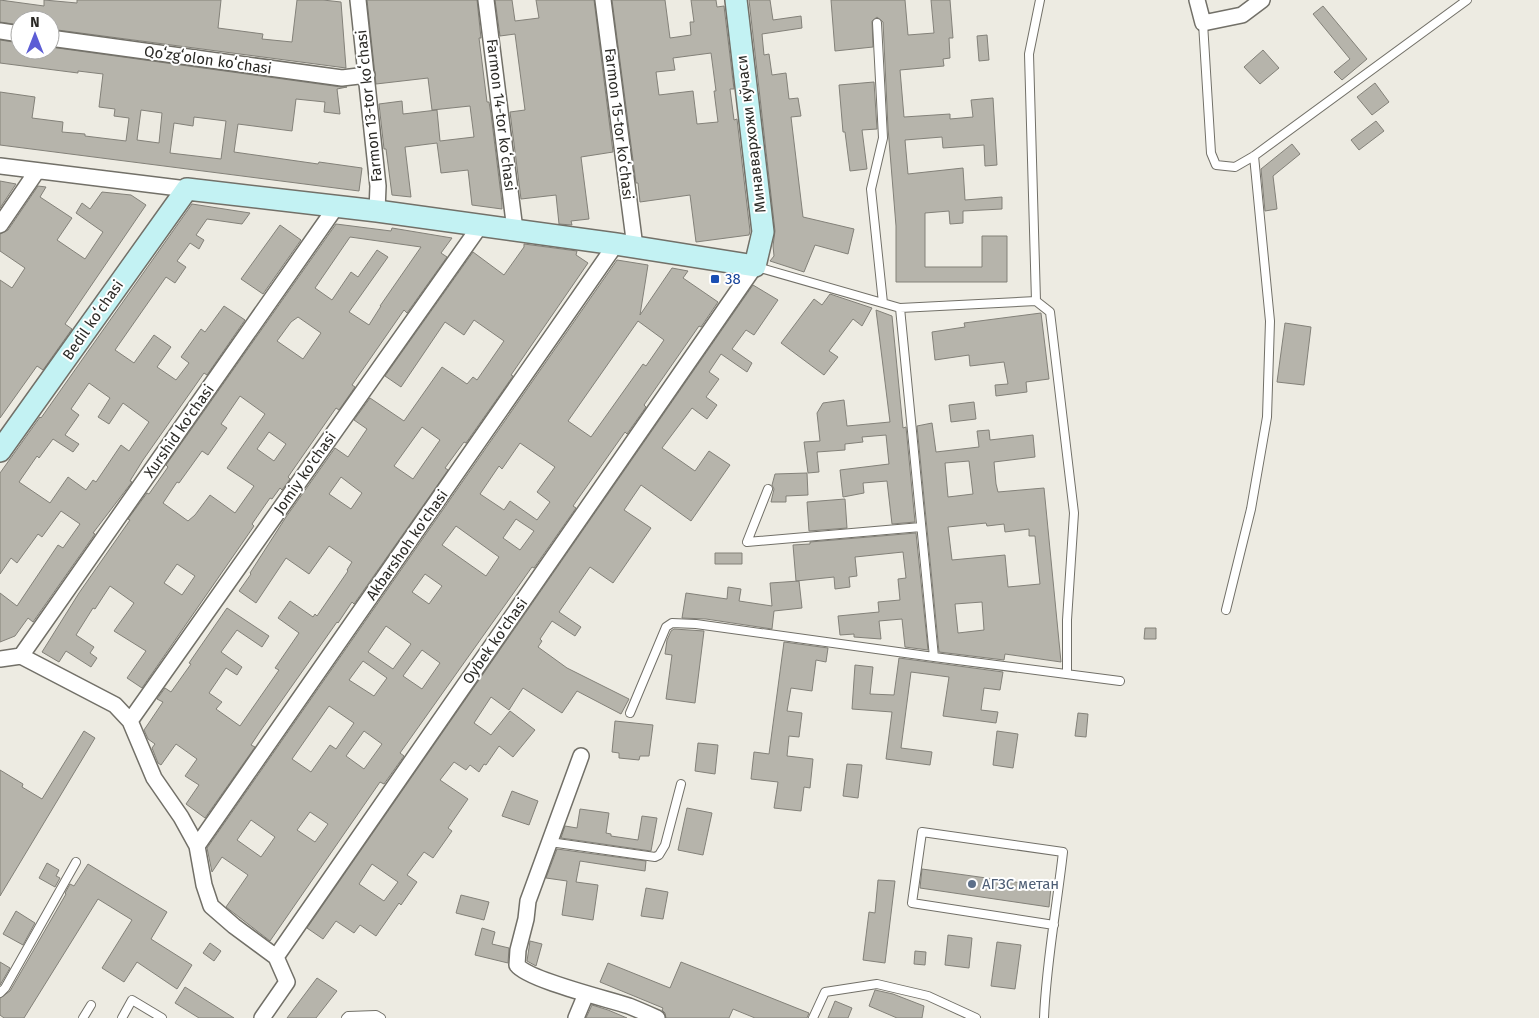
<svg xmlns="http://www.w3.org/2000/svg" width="1539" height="1018" viewBox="0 0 1539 1018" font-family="'Fira Sans',sans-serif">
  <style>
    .building { fill: #b6b4ab; stroke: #838179; fill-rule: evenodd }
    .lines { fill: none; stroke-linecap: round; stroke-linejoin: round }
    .lane-casing { stroke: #727068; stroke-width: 10 }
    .street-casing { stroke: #727068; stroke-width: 18 }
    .secondary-casing { stroke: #727068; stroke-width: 24 }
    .lane { stroke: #fff; stroke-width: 8 }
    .street { stroke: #fff; stroke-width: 15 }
    .secondary { stroke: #c3f2f3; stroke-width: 21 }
    .transit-dot { fill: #1a4fb4; stroke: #fff; stroke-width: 2 }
    .service-dot { fill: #5c6f8a; stroke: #fff; stroke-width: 2 }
    .labels { text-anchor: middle; stroke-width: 4; stroke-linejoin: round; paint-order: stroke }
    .street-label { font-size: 15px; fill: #2b2a26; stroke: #fff }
    .transit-label { font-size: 15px; fill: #164399; stroke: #fff; text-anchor: start }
    .service-label { font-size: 15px; fill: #4e5e75; stroke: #fff; text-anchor: start }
  </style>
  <rect width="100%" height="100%" fill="#edebe2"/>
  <path class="building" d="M 0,0 L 44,6 L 44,0 L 77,3 L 77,0 L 221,0 L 218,28 L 263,34 L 262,39 L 292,42 L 297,0 L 323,0 L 341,2 L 346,68 L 50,29 L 50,20 L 20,20 L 20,25 L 0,22 Z
    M 367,0 L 477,0 L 481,38 L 479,38 L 487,102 L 489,102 L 491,114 L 502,203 L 502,209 L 472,205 L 468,170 L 441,173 L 437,143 L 405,147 L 411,197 L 392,195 L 386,149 L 384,149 L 379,104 L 402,101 L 403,114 L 437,110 L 440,141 L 474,137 L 470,106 L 432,110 L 428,78 L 376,84 Z
    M 495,0 L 512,0 L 515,21 L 539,18 L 536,0 L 594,0 L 613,152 L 581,157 L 589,219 L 571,221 L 572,225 L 559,224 L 556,195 L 521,199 L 510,112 L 525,110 L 515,34 L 500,36 Z
    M 612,0 L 665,0 L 670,38 L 691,35 L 690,22 L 694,22 L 691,0 L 716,0 L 717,7 L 724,6 L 734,89 L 730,89 L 734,120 L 737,119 L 750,231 L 749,235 L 696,242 L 690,195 L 640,202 L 638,183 L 636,183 ZM 711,53 L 716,91 L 714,91 L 718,122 L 697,124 L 693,91 L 659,95 L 656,72 L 675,70 L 673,58 Z
    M 749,0 L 770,0 L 773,20 L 801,16 L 802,28 L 762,34 L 764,55 L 769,54 L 772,75 L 786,73 L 789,99 L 798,98 L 801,116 L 791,117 L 803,217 L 854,229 L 848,254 L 815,245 L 804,272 L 770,261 L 774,256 L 773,246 L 775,231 Z
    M 831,0 L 905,0 L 908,35 L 934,33 L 931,0 L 950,0 L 953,38 L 949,38 L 950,58 L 943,59 L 944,66 L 900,70 L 904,117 L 950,114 L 950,119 L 973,117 L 971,100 L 993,98 L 997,165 L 985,166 L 984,145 L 943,148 L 942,137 L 905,140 L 908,174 L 963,168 L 965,200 L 1002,197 L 1002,209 L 963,211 L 963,223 L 950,224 L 949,211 L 925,213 L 925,267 L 982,267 L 982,236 L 1007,236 L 1007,282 L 896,282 L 896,226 L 888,128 L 883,22 L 877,17 L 872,21 L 873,47 L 835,51 Z
    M 1323,6 L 1367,59 L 1342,80 L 1334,72 L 1350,59 L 1313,14 Z
    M 987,35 L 989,60 L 979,61 L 977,36 Z
    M 0,40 L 20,43 L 20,50 L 50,50 L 50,47 L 341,87 L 347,87 L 337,89 L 340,114 L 324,112 L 325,102 L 296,99 L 292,131 L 238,124 L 234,152 L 318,164 L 319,162 L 362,168 L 359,191 L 0,145 L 0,92 L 35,97 L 32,118 L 63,122 L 62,132 L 85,134 L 85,136 L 126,141 L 129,118 L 114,116 L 115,109 L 99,107 L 103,74 L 78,71 L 78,73 L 0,63 ZM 141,110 L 162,113 L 159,143 L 137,140 ZM 194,117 L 226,121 L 221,159 L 170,153 L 174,123 L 193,126 Z
    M 1263,50 L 1279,68 L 1260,84 L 1244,67 Z
    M 874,82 L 877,129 L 862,130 L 867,169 L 850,171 L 845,132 L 843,132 L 839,85 Z
    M 1375,83 L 1389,102 L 1372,115 L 1357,97 Z
    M 1376,121 L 1384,131 L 1359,150 L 1351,140 Z
    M 1292,144 L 1300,154 L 1273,176 L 1277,209 L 1265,211 L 1261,169 Z
    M 0,181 L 16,184 L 0,208 Z
    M 38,186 L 46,187 L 40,197 L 72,218 L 57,240 L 85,259 L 103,232 L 76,213 L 82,203 L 90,209 L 102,192 L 131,195 L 146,205 L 65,324 L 72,329 L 43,370 L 37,366 L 0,418 L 0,280 L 12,288 L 25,268 L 0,251 L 0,234 L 8,230 Z
    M 192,204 L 250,213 L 242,224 L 207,219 L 196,235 L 204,240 L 199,249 L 190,243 L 177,261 L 186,267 L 175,283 L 166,277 L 115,350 L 134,363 L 154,335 L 171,347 L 157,367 L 176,380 L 189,363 L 181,357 L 201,329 L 205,332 L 224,306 L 245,320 L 207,375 L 204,373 L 143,460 L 130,481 L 132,482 L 93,533 L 95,534 L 33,622 L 28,618 L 15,636 L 0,642 L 0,593 L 17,606 L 58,545 L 63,548 L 80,524 L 61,511 L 42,537 L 38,534 L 17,563 L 11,558 L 0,574 L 0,473 L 40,417 L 41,418 ZM 89,383 L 110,398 L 98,417 L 109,424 L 123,403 L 149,422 L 129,451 L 121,445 L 96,482 L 93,480 L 86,490 L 68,477 L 50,503 L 19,482 L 37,456 L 39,458 L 53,439 L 73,452 L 79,444 L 65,435 L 79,415 L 71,409 Z
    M 336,224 L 391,231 L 392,228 L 452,238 L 441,253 L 447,257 L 407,313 L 404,310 L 352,385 L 355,387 L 339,410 L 336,408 L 288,477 L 290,479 L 282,490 L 280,488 L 272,499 L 270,498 L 252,524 L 254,526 L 142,688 L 127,678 L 146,651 L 114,631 L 134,603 L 110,586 L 95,609 L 93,608 L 76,635 L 94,647 L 90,653 L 97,658 L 91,667 L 66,651 L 59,662 L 42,652 L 79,593 L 130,520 L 128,519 L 147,493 L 149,494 L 168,467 L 166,465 ZM 350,237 L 421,247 L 380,306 L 381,306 L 369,325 L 349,312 L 388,257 L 377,250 L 358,277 L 351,272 L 332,300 L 315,288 ZM 298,317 L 321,333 L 303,359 L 277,341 L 291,322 ZM 240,396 L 265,414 L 227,468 L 254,486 L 235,513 L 210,495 L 195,515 L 188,521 L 163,503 L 177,482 L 179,483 L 202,451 L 208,455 L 227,428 L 221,424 ZM 269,432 L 286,444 L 274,461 L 257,449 ZM 177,564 L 195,576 L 182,595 L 164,583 Z
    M 280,225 L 301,240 L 263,294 L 241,279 Z
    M 524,244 L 577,251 L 576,255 L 588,263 L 511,375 L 513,376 L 466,443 L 464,442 L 445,468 L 448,470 L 354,604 L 352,602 L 338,623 L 337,622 L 261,730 L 251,745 L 255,747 L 205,818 L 186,804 L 199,785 L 185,776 L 197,759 L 176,744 L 161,765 L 158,763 L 152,748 L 155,744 L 148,739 L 144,730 L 163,702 L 157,699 L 165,688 L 171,692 L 191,664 L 189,663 L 227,608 L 269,636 L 262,647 L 237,630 L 221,652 L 242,667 L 237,675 L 226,668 L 209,693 L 222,702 L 216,709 L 240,726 L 279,670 L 275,668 L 299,633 L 278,618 L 290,601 L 313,617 L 315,614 L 317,616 L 348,571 L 347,570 L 352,562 L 329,546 L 309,574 L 286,558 L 256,603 L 239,591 L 251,574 L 250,573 L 286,517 L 335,448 L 348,457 L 367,429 L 354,420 L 370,398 L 404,421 L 442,367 L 467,384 L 473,377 L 477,380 L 504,341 L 474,320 L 464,335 L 445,322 L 401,387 L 385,376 L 473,252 L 504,275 L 524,247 ZM 422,427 L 440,440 L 413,479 L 394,466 ZM 341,477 L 362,493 L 351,509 L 329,494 Z
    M 617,260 L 648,265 L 640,315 L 672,268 L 688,271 L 683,278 L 718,302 L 701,327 L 699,326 L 644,405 L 646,407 L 627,434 L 625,432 L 573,506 L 576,508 L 534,568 L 532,567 L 400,753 L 404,756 L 384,784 L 380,782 L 270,941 L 226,907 L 248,875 L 222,857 L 212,872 L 207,848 ZM 638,321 L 664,340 L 646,366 L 643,364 L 591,437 L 568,421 ZM 520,443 L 555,467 L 537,492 L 550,502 L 537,520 L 510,501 L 504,510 L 480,494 L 499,466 L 502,469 ZM 516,519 L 534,531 L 520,550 L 503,538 ZM 456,526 L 499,557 L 486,576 L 442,545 ZM 425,574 L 442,586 L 429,604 L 412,592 ZM 386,626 L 411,644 L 393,669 L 368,652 ZM 422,650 L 440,663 L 422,689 L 403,676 ZM 363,661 L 387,678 L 374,696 L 349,680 ZM 329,706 L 354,723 L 336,749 L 330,745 L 311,772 L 292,759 ZM 364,731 L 382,744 L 364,769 L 346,756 ZM 310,812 L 328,824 L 315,842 L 297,830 ZM 251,820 L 275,837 L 261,857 L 237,840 Z
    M 753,285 L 778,300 L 754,335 L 746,330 L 732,349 L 752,363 L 747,372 L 721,354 L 709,372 L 719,379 L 706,397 L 717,405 L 707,419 L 692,408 L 662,448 L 695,471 L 709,451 L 730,465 L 691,521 L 641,485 L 624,510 L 651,528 L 613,583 L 590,567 L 559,612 L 581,627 L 575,636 L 552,621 L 540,639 L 542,641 L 538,647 L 567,668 L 629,699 L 621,714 L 577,691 L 562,713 L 523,688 L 509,710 L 491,697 L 474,723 L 491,735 L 510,711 L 535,730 L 513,757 L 499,746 L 486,765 L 484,764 L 479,772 L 470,765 L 466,770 L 454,762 L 440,780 L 468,799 L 448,828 L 452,831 L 433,858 L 424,852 L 407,875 L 417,882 L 401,905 L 399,903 L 376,936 L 360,925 L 354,933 L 336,921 L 323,939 L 307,928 ZM 372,864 L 398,882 L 384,901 L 359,884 Z
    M 830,294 L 872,308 L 862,326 L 853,319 L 829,351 L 838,357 L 824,375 L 781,343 L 814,299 L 822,305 Z
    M 876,310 L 892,316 L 903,428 L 906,427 L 915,522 L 892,524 L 887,481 L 863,483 L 864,493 L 843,497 L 840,470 L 889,464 L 886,435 L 862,437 L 863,442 L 845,444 L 845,450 L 817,452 L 819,472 L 808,473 L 804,442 L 820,441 L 817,413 L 823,403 L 844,400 L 847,426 L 890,422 Z
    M 1041,313 L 1049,379 L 1026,382 L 1027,392 L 996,396 L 995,385 L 1008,384 L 1004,362 L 970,366 L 969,355 L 935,360 L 932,332 L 965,327 L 964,323 Z
    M 1285,323 L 1311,327 L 1304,385 L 1277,382 Z
    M 974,402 L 976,419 L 951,422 L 949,405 Z
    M 932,423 L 936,452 L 979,447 L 977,431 L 989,430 L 990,440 L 1033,435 L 1035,457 L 994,462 L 996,484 L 998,492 L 1044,488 L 1061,662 L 1005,654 L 1004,660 L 939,652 L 917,426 ZM 969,461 L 973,494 L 948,497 L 945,463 ZM 986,523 L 987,526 L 1004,524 L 1005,532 L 1029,529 L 1029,536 L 1035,536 L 1040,584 L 1008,587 L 1005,555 L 952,560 L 948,527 ZM 982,602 L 984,630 L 958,633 L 955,604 Z
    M 807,473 L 808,495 L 786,496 L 786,502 L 771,502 L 774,489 L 772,485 L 775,474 Z
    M 845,499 L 847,528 L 809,531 L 807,502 Z
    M 916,533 L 928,650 L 905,647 L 902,619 L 879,621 L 881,639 L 854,637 L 854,634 L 840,635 L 838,616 L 879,612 L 878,602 L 900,600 L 898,579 L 906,578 L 903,552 L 855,557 L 857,576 L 849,577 L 850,587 L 835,589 L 834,577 L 796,581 L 793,545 L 810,544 L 810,542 Z
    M 715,553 L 742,553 L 742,564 L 715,564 Z
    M 799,581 L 802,608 L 774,611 L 772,629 L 706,619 L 682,618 L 686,593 L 727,599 L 728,587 L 741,589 L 739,601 L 772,606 L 770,583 Z
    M 1145,628 L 1156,628 L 1156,639 L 1144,639 Z
    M 674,629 L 704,631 L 695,703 L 666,699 L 672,655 L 665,654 L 667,640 L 671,631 Z
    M 784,642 L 828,648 L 826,662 L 816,660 L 812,691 L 791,688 L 787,711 L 802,713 L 799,737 L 789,736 L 787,756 L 813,759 L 810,788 L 804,787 L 801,811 L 774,808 L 778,782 L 751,779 L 754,752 L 769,754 Z
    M 899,658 L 1003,672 L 1000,690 L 984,688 L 981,710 L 998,712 L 996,723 L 943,716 L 949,677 L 911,672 L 901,748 L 932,752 L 930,765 L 886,759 L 892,712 L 852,709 L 855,665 L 873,667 L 870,694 L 894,695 Z
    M 1078,713 L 1088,714 L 1086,737 L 1075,736 Z
    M 615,721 L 653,725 L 649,756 L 640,756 L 639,760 L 619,758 L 619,753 L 612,752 Z
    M 84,731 L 95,738 L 0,896 L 0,770 L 23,784 L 22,787 L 42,799 Z
    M 997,731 L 1018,734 L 1013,768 L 993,765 Z
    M 698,743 L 718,745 L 715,774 L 695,771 Z
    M 847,764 L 862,765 L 858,798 L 843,796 Z
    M 512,791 L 538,801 L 529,825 L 502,816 Z
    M 687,808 L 712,813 L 703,855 L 678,850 Z
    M 580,809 L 609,813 L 606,833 L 611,834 L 611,836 L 638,840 L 642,816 L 657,818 L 651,851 L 561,838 L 565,826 L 577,828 Z
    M 557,849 L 646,861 L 645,871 L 580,861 L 576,882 L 598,885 L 593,920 L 562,915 L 567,881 L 546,878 Z
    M 47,863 L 59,870 L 56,876 L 60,878 L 55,887 L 39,878 Z
    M 88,864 L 167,912 L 151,939 L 192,965 L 177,989 L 137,962 L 124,982 L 102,968 L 132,920 L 98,899 L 24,1018 L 4,1018 L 0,1015 L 0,998 L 10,991 L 66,894 L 65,893 L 70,884 L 74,886 Z
    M 922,869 L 1051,887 L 1049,907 L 920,888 Z
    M 878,880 L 895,881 L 885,963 L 863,960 L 869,912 L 875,913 Z
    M 646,888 L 668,892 L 663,919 L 641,916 Z
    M 461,895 L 489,902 L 484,920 L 456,913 Z
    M 16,911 L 35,923 L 23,945 L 3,934 Z
    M 482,928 L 495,932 L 492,944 L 509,948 L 508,963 L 475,955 Z
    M 948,935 L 972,938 L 969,968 L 945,965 Z
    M 530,941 L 542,944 L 536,966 L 527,961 Z
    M 997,942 L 1021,945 L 1015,989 L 991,986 Z
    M 210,943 L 221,951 L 214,961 L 203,953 Z
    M 915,951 L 926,952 L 925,965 L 914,964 Z
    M 0,962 L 10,968 L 0,985 Z
    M 681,962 L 809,1013 L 807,1018 L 755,1018 L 733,1009 L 729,1018 L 666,1018 L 665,1013 L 662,1010 L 663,1008 L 600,982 L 608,963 L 670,988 Z
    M 317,978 L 337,991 L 316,1018 L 287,1018 Z
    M 185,987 L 234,1018 L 199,1018 L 175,1003 Z
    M 875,990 L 893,994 L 924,1006 L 922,1018 L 897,1018 L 869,1006 Z
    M 835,1001 L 852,1008 L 848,1018 L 828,1018 Z
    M 592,1005 L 608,1010 L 627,1018 L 586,1018 Z"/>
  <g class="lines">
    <g class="lane-casing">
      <path id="lane" d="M 877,23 L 883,138 L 871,189 L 883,303
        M 1203,23 L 1211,153 L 1216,165 L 1235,167 L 1254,156 L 1467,0
        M 757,267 L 900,308 L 934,657 L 1120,681
        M 1036,301 L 1029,54 L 1040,0
        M 900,308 L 1036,301 L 1050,312 L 1074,513 L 1067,620 L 1067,674
        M 768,489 L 747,542 L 921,527
        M 1226,610 L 1251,509 L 1267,417 L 1270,321 L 1254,156
        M 630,713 L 666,627 L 672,623 L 696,624 L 934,657
        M 550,842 L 655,857 L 659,855 L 665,845 L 681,784
        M 0,993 L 5,988 L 76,862
        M 83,1018 L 91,1005
        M 122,1018 L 132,1000 L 162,1018
        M 346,1018 L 348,1016 L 376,1015 L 381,1018
        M 813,1018 L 825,992 L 877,984 L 928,996 L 976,1018
        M 1044,1018 C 1046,964 1057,906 1063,852 L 922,832 L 912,903 L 1054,925"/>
    </g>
    <g class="street-casing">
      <path id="street" d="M 358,0 L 378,186 L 377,211
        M 486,0 L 515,230
        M 603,0 L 635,247
        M 1197,0 L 1203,23 L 1242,15 L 1262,0
        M 0,31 L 20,34
        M 50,38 L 342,78 L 367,75
        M 0,166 L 187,189
        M 0,225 L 37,171
        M 21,656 L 336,207
        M 0,659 L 21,656 L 115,705 L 130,721 L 154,778 L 181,817 L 197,846 L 204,885 L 211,906 L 234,926 L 276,957
        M 130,721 L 480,226
        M 581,756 L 528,901 L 526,919 L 518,950 L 517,965 C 528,980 608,999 629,1006 C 639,1010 648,1014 657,1018
        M 197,846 L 616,244
        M 262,1018 L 287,982 L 276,957 L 755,266
        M 576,1018 L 586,994"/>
    </g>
    <g class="secondary-casing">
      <path id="secondary" d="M 0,451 L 187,189 L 377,211 L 616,244 L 755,266 L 763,232 L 736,0"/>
    </g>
    <use href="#lane" class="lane"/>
    <use href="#street" class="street"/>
    <use href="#secondary" class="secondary"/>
  </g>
  <rect class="transit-dot" x="710" y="274" width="10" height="10" rx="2.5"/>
  <circle class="service-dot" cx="972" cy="884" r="5"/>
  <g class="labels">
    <g class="street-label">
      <text transform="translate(208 60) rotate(8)" y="5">Qoʻzgʻolon koʻchasi</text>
      <text transform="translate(369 106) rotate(-96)" y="5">Farmon 13-tor koʻchasi</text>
      <text transform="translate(501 115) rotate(83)" y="5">Farmon 14-tor koʻchasi</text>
      <text transform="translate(619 124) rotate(83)" y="5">Farmon 15-tor koʻchasi</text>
      <text transform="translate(751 134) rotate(-97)" y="5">Минаввархожи кўчаси</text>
      <text transform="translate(93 320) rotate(-55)" y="5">Bedil koʻchasi</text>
      <text transform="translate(179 431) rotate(-55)" y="5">Xurshid ko'chasi</text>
      <text transform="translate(305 473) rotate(-55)" y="5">Jomiy ko'chasi</text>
      <text transform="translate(407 545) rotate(-55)" y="5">Akbarshoh ko'chasi</text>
      <text transform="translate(495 641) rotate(-55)" y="5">Oybek ko'chasi</text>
    </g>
    <g class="transit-label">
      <text x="725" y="284">38</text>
    </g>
    <g class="service-label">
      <text x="982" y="889">АГЗС метан</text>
    </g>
  </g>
  <g transform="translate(35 35)"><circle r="24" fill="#ffffff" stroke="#aaaaa8"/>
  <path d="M0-4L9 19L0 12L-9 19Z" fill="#5c5dd5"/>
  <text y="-8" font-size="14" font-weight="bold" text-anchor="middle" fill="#2b2a26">N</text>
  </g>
</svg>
